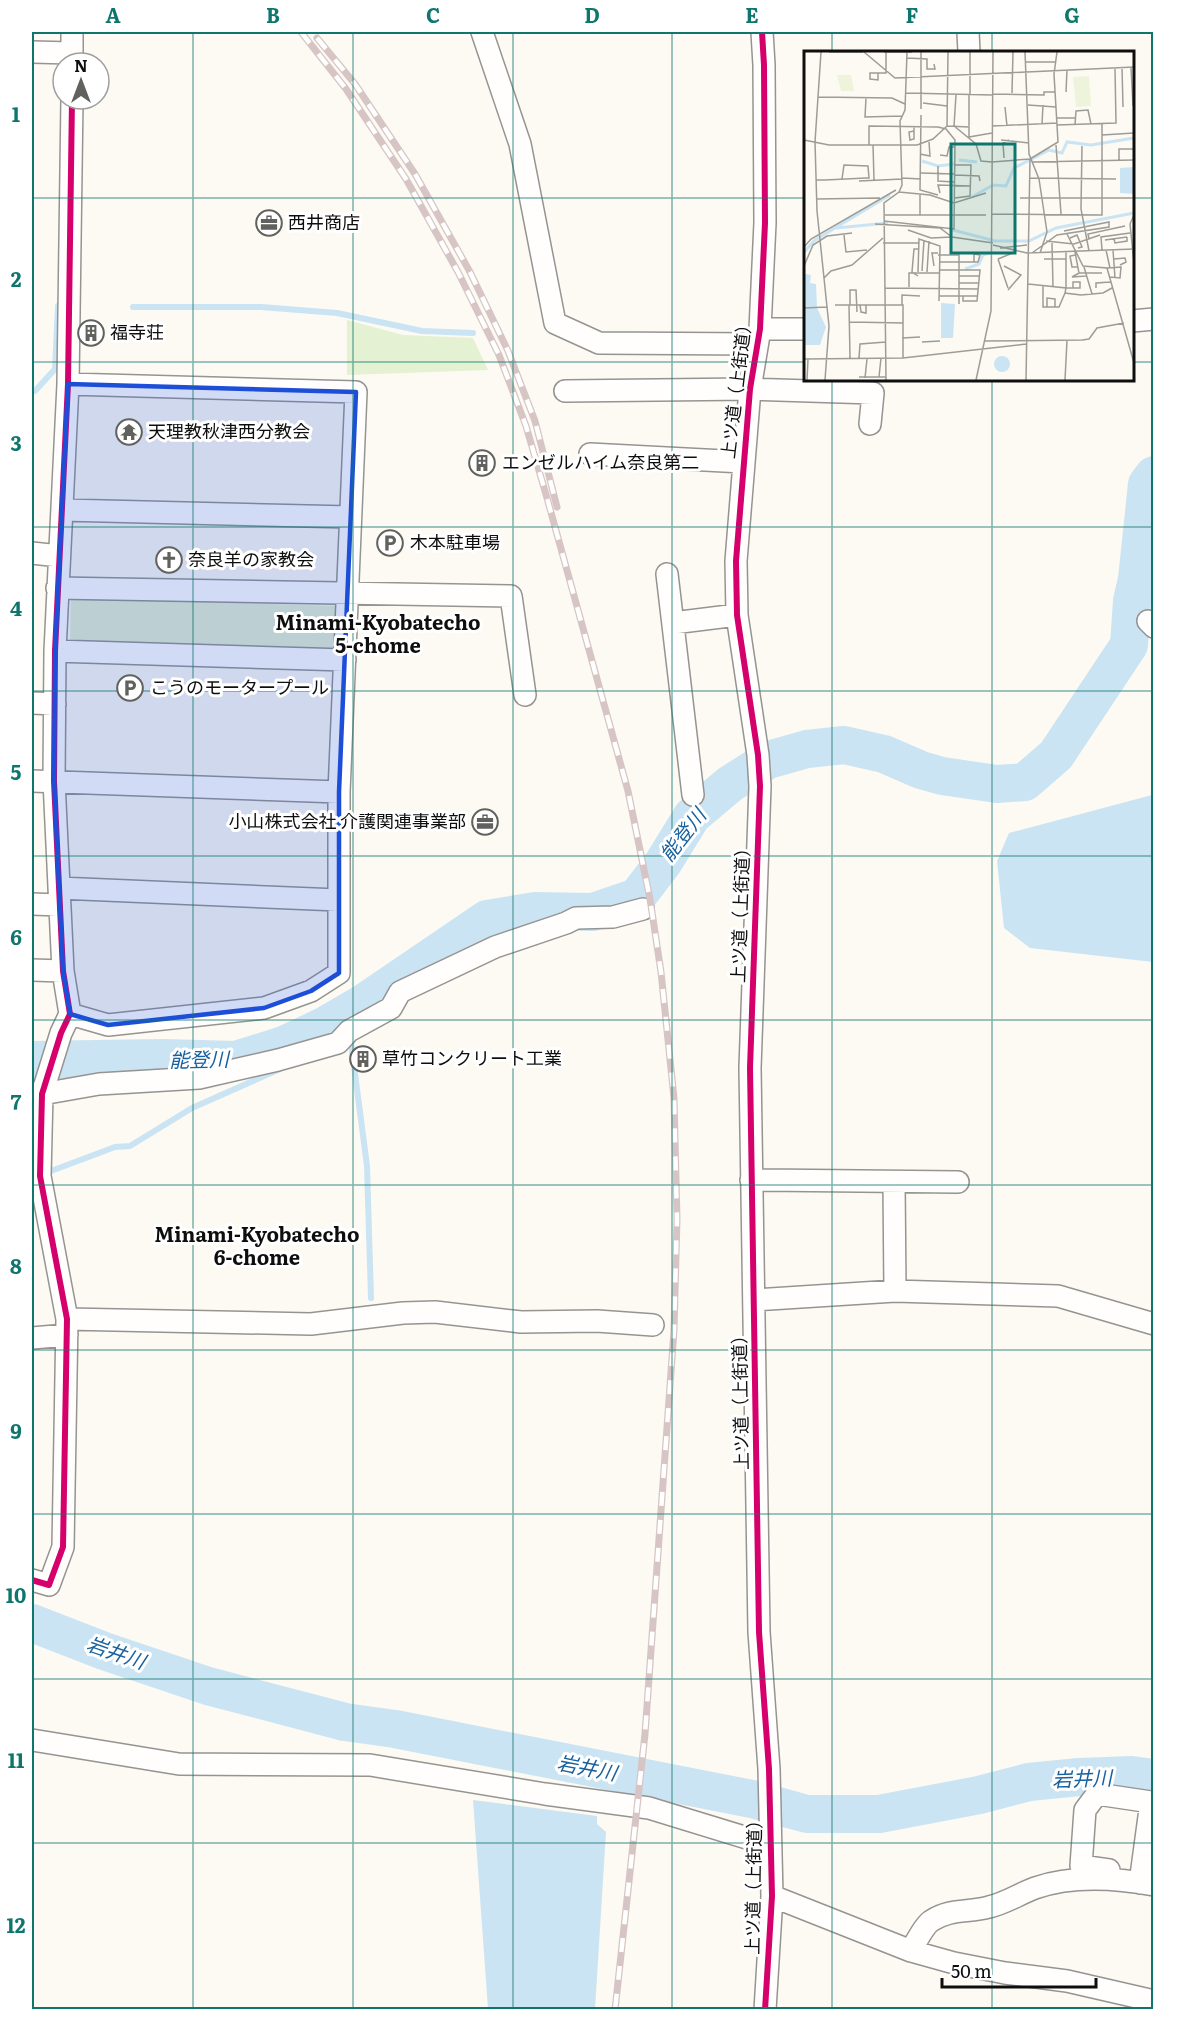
<svg xmlns="http://www.w3.org/2000/svg" width="1185" height="2041" viewBox="0 0 1185 2041" font-family="Literata,'Noto Sans JP',serif">
  <style>
    .green { fill: #e4f1d3 }
    .water { fill: #cae4f4 }
    .lines { fill: none; stroke-linecap: round; stroke-linejoin: round }
    .stream { stroke: #cae4f4; stroke-width: 6 }
    .river { stroke: #cae4f4; stroke-width: 38 }
    .minor-casing { stroke: #959491; stroke-width: 24 }
    .minor { stroke: #fffefd; stroke-width: 21 }
    .rail-casing { stroke: #d7c5c5; stroke-width: 7 }
    .rail { stroke: #fff; stroke-width: 4.5; stroke-dasharray: 14; stroke-linecap: butt }
    .cycleway-casing { stroke: #fff; stroke-width: 10 }
    .cycleway { stroke: #d6006c; stroke-width: 6 }
    .marked { fill: #1d4ed8; fill-opacity: 0.2; stroke: #1d4ed8; stroke-width: 4.5; stroke-linejoin: round }
    .grid { fill: none; stroke: #0f766e; stroke-width: 1.5; stroke-opacity: 0.55 }
    .labels { text-anchor: middle; stroke-width: 6; stroke-linejoin: round; paint-order: stroke }
    .poi-label { font-size: 18px; fill: #0e0e0e; stroke: #fff; text-anchor: start }
    .street-label { font-size: 18px; fill: #0e0e0e; stroke: #fff }
    .neighbourhood-label { font-size: 20px; font-weight: bold; fill: #0e0e0e; stroke: #fff }
    .water-label { font-size: 20px; font-style: italic; fill: #18619e; stroke: #fff }
    .inset-river { fill: none; stroke: #cae4f4; stroke-width: 3 }
    .inset-road { fill: none; stroke: #9d9c97; stroke-width: 1.5 }
    .view { fill: #0f766e; fill-opacity: 0.15; stroke: #0f766e; stroke-width: 3 }
    .inset-edge { fill: none; stroke: #0e0e0e; stroke-width: 3 }
    .neatline { fill: none; stroke: #0f766e; stroke-width: 2 }
    .grid-label { font-size: 20px; text-anchor: middle; font-weight: bold; fill: #0f766e }
  </style>
  <rect width="100%" height="100%" fill="#fcfaf2"/>
  <path class="green" d="M 347,320 L 403,335 L 473,338 L 488,370 L 347,375 Z
    M 71,598 L 337,606 L 336,654 L 70,645 Z"/>
  <path class="water" d="M 1152,795 L 1153,962 L 1030,948 L 1004,928 L 997,861 L 1009,833 Z
    M 473,1800 L 597,1816 L 597,1824 L 606,1832 L 595,2009 L 488,2009 Z"/>
  <g class="lines">
    <path class="stream" d="M 133,307 L 261,307 L 337,313 L 422,331 L 473,333
      M 32,392 L 35,391 L 55,369 L 58,306
      M 354,1039 L 351,1043 L 367,1166 L 371,1298
      M 51,1171 L 115,1147 L 130,1146 L 192,1108 L 280,1069"/>
    <path class="river" d="M 32,1060 L 163,1058 L 236,1060 L 284,1045 L 324,1026 L 362,1004 L 487,919 L 535,911 L 593,912 L 637,897 L 663,863 L 692,816 L 730,784 L 768,760 L 807,749 L 844,745 L 884,754 L 921,770 L 942,776 L 997,784 L 1025,782 L 1056,755 L 1129,645 L 1132,601 L 1137,579 L 1147,484 L 1154,475
      M 32,1623 L 104,1651 L 208,1686 L 345,1722 L 395,1729 L 752,1799 L 807,1814 L 879,1814 L 979,1795 L 1029,1782 L 1079,1777 L 1132,1775 L 1154,1778"/>
    <g class="minor-casing">
      <path id="minor" d="M 482,32 L 520,144 L 555,323 L 599,343 L 757,344
        M 762,32 L 764,65 L 765,223 L 760,329 L 750,389 L 736,561 L 737,615 L 758,755 L 760,786 L 750,1068 L 759,1632 L 769,1769 L 772,1896 L 765,2010
        M 968,32 L 969,52
        M 32,52 L 72,53
        M 72,63 L 72,32
        M 1132,321 L 1154,319
        M 760,329 L 806,329
        M 68,384 L 356,392 L 339,792 L 339,973 L 311,991 L 264,1008 L 108,1025 L 70,1014
        M 565,391 L 750,389 L 873,393 L 870,424
        M 590,454 L 743,462
        M 63,510 L 350,517
        M 32,553 L 59,556
        M 667,574 L 693,795
        M 57,588 L 511,596 L 525,695
        M 1148,621 L 1154,627
        M 673,623 L 737,615
        M 55,651 L 345,660
        M 32,703 L 55,704
        M 32,781 L 339,792
        M 59,888 L 338,900
        M 32,904 L 59,905
        M 32,970 L 63,971
        M 32,1093 L 42,1094 L 99,1084 L 199,1078 L 278,1060 L 338,1043 L 349,1031 L 391,1008 L 400,992 L 495,947 L 566,923 L 576,918 L 613,917 L 643,909
        M 751,1180 L 958,1182
        M 894,1183 L 895,1291
        M 755,1300 L 895,1291 L 1058,1296 L 1154,1324
        M 67,1319 L 311,1324 L 403,1313 L 435,1312 L 521,1322 L 597,1321 L 653,1325
        M 32,1338 L 67,1335
        M 32,1580 L 49,1585 L 63,1547 L 67,1319 L 40,1176 L 42,1094 L 61,1033 L 70,1014 L 63,971 L 54,781 L 55,651 L 68,384 L 72,99
        M 32,1740 L 179,1764 L 370,1765 L 545,1794 L 649,1808 L 770,1845
        M 1109,1870 L 1081,1866 L 1085,1810 L 1097,1794 L 1151,1802 L 1140,1883
        M 772,1896 L 911,1951 L 954,1963 L 1005,1973 L 1067,1981 L 1154,2001
        M 911,1951 C 916,1942 923,1927 931,1921 C 951,1908 968,1913 989,1907 C 1006,1903 1019,1894 1035,1888 C 1072,1875 1116,1878 1154,1885"/>
    </g>
    <use href="#minor" class="minor"/>
    <g class="rail-casing">
      <path id="rail" d="M 301,32 L 346,89 L 406,179 L 458,272 L 499,355 L 526,426 L 547,498 L 628,791 L 650,899 L 661,972 L 674,1098 L 677,1219 L 674,1330 L 645,1734 L 615,2010
        M 317,38 L 355,84 L 415,174 L 470,272 L 508,351 L 535,421 L 557,507"/>
    </g>
    <use href="#rail" class="rail"/>
    <g class="cycleway-casing">
      <path id="cycleway" d="M 762,32 L 764,65 L 765,223 L 760,329 L 750,389 L 736,561 L 737,615 L 758,755 L 760,786 L 750,1068 L 759,1632 L 769,1769 L 772,1896 L 765,2010
        M 32,1580 L 49,1585 L 63,1547 L 67,1319 L 40,1176 L 42,1094 L 61,1033 L 70,1014 L 63,971 L 54,781 L 55,651 L 68,384 L 72,99"/>
    </g>
    <use href="#cycleway" class="cycleway"/>
  </g>
  <path class="marked" d="M 68,384 L 356,392 L 339,792 L 339,973 L 311,991 L 264,1008 L 108,1025 L 70,1014 L 63,971 L 54,781 L 55,651 Z"/>
  <path class="grid" d="M 193,32 L 193,2010M 353,32 L 353,2010M 513,32 L 513,2010M 672,32 L 672,2010M 832,32 L 832,52M 992,32 L 992,52M 32,198 L 806,198M 1132,198 L 1154,198M 32,362 L 806,362M 1132,362 L 1154,362M 832,380 L 832,2010M 992,380 L 992,2010M 32,527 L 1154,527M 32,691 L 1154,691M 32,856 L 1154,856M 32,1020 L 1154,1020M 32,1185 L 1154,1185M 32,1350 L 1154,1350M 32,1514 L 1154,1514M 32,1679 L 1154,1679M 32,1843 L 1154,1843"/>
  <defs>
    <g id="office-ring" transform="scale(1.35)"><circle r="9.5" fill="#fff" stroke="#61615e" stroke-width="1.5"/><path d="M-6-3h4V-5.5h4V-3h4V5H-6ZM-1-4.5V-3h2v-1.5ZM-6 0V1H6V0Z" fill="#61615e"/></g>
    <g id="building-ring" transform="scale(1.35)"><circle r="9.5" fill="#fff" stroke="#61615e" stroke-width="1.5"/><path d="M-4-6H4V6H1V3H-1V6H-4ZM-2.5-4.3h1.7v1.8h-1.7ZM.8-4.3h1.7v1.8H.8ZM-2.5-1h1.7V.8h-1.7ZM.8-1h1.7V.8H.8Z" fill="#61615e"/></g>
    <g id="temple-ring" transform="scale(1.35)"><circle r="9.5" fill="#fff" stroke="#61615e" stroke-width="1.5"/><path d="M0-6L5-2H3V0L6.5 2.5H4V6H1.5V3h-3V6H-4V2.5H-6.5L-3 0V-2H-5Z" fill="#61615e"/></g>
    <g id="parking-ring" transform="scale(1.35)"><circle r="9.5" fill="#fff" stroke="#61615e" stroke-width="1.5"/><path d="M-3.5-5.5H1a3.5 3.5 0 0 1 0 7H-1V5.5H-3.5ZM-1-3.4V-.6H.8a1.4 1.4 0 0 0 0-2.8Z" fill="#61615e"/></g>
    <g id="church-ring" transform="scale(1.35)"><circle r="9.5" fill="#fff" stroke="#61615e" stroke-width="1.5"/><path d="M-1.2-6h2.4v3.5h3.3v2.4h-3.3V6h-2.4V-.1h-3.3v-2.4h3.3Z" fill="#61615e"/></g>
  </defs>
  <g fill-rule="evenodd">
    <use href="#office-ring" x="269" y="223"/>
    <use href="#building-ring" x="91" y="333"/>
    <use href="#temple-ring" x="129" y="432"/>
    <use href="#building-ring" x="482" y="463"/>
    <use href="#parking-ring" x="390" y="543"/>
    <use href="#church-ring" x="169" y="560"/>
    <use href="#parking-ring" x="130" y="688"/>
    <use href="#office-ring" x="485" y="822"/>
    <use href="#building-ring" x="363" y="1059"/>
  </g>
  <g class="labels">
    <g class="poi-label">
      <text x="288" y="229">西井商店</text>
      <text x="110" y="339">福寺荘</text>
      <text x="148" y="438">天理教秋津西分教会</text>
      <text x="502" y="469">エンゼルハイム奈良第二</text>
      <text x="410" y="549">木本駐車場</text>
      <text x="188" y="566">奈良羊の家教会</text>
      <text x="150" y="694">こうのモータープール</text>
      <text x="466" y="828" text-anchor="end">小山株式会社 介護関連事業部</text>
      <text x="382" y="1065">草竹コンクリート工業</text>
    </g>
    <g class="street-label">
      <text transform="translate(737 387) rotate(-83)" y="6">上ツ道（上街道）</text>
      <text transform="translate(741 911) rotate(-88)" y="6">上ツ道（上街道）</text>
      <text transform="translate(741 1398) rotate(-91)" y="6">上ツ道（上街道）</text>
      <text transform="translate(754 1883) rotate(-89)" y="6">上ツ道（上街道）</text>
    </g>
    <g class="neighbourhood-label">
      <text x="378" y="630">Minami-Kyobatecho<tspan x="378" dy="23">5-chome</tspan></text>
      <text x="257" y="1242">Minami-Kyobatecho<tspan x="257" dy="23">6-chome</tspan></text>
    </g>
    <g class="water-label">
      <text transform="translate(683 835) rotate(-52)" y="7">能登川</text>
      <text transform="translate(199 1060) rotate(-1)" y="7">能登川</text>
      <text transform="translate(116 1653) rotate(19)" y="7">岩井川</text>
      <text transform="translate(587 1768) rotate(11)" y="7">岩井川</text>
      <text transform="translate(1082 1779) rotate(-2)" y="7">岩井川</text>
    </g>
  </g>
  <g transform="translate(804 51)">
    <rect width="330" height="330" fill="#fcfaf2"/>
    <path d="M 33,24 L 47,24 L 50,40 L 37,40 ZM 285,25 L 287,55 L 272,56 L 269,26 Z" fill="#eef4dc"/>
    <path d="M 330,116 L 330,143 L 316,142 L 316,117 ZM 1,223 L 7,224 L 6,232 L 12,233 L 13,257 L 22,276 L 16,294 L 0,294 ZM 137,252 L 151,253 L 149,287 L 137,287 ZM190 313a8 8 0 1 1 16 0a8 8 0 1 1-16 0Z" fill="#cae4f4"/>
    <path class="inset-river" d="M 155,109 L 173,111M 118,110 L 134,115 L 150,113M 168,146 L 189,134 L 202,135 L 210,117 L 245,99 L 258,102 L 263,91 L 287,94 L 330,87M 32,177 L 84,172M 145,178 L 191,190 L 225,190 L 252,177 L 330,162M 0,201 L 11,189 L 86,144M 161,218 L 175,213 L 179,204 L 186,202"/>
    <path class="inset-road" d="M 17,1 L 11,91 L 13,160 L 25,275 L 21,329M 25,1 L 59,1M 60,1 L 91,27 L 330,16M 80,1 L 108,1M 166,1 L 166,44M 221,1 L 225,103 L 235,128 L 243,181M 103,7 L 123,8 L 123,18 L 131,18 L 130,13M 221,11 L 252,11M 318,16 L 319,56M 327,16 L 329,55M 74,22 L 74,29 L 66,28 L 66,22 L 82,22 L 82,1M 262,41 L 263,19M 102,42 L 188,44M 208,42 L 209,1M 189,43 L 240,44 L 240,41 L 251,41M 165,44 L 165,75M 14,46 L 88,47 L 101,53M 62,47 L 61,66 L 98,65M 119,52 L 143,55M 224,54 L 252,56M 201,56 L 203,75M 117,58 L 117,1M 117,64 L 116,139 L 134,144M 252,67 L 271,67M 238,73 L 239,54M 253,74 L 312,72 L 311,17M 271,74 L 272,60 L 284,59 L 287,73M 143,75 L 144,1M 150,75 L 172,93 L 177,110 L 188,111M 150,75 L 152,44M 188,75 L 253,72M 110,80 L 105,81 L 106,89 L 110,88 L 110,75M 298,84 L 330,82M 165,86 L 188,82M 0,89 L 25,94 L 113,94 L 129,88 L 143,75 L 165,76 L 165,86M 197,89 L 225,92M 65,94 L 65,75 L 134,76 L 142,78 L 151,89 L 150,178 L 80,170M 69,94 L 70,129M 252,94 L 257,163M 278,95 L 277,158 L 285,200M 116,103 L 126,105 L 125,91M 136,104 L 143,105 L 145,96 L 151,96M 200,107 L 199,92 L 205,89M 315,110 L 315,98 L 330,98M 188,111 L 226,108M 228,111 L 330,109M 151,114 L 167,114 L 166,145 L 151,147M 134,115 L 134,130 L 150,131M 117,122 L 151,123M 151,124 L 175,125 L 176,130M 98,127 L 117,128M 226,127 L 312,128M 12,129 L 21,129 L 62,127 L 65,127 L 64,115 L 40,114 L 38,128M 55,130 L 98,128M 95,141 L 126,144 L 150,152 L 182,142M 136,142 L 134,134 L 166,135M 116,143 L 116,164M 216,147 L 330,147M 12,148 L 76,147M 188,163 L 298,164 L 298,73M 81,164 L 151,164M 151,164 L 182,164M 330,164 L 326,173 L 330,212M 71,173 L 136,177 L 148,186 L 189,192M 104,179 L 127,187 L 148,186M 263,183 L 279,215 L 303,217 L 330,312M 40,184 L 42,201 L 63,199M 266,187 L 273,184 L 278,196 L 274,197M 285,188 L 284,183 L 321,175M 310,188 L 311,192 L 323,190 L 323,186M 301,189 L 323,186M 242,190 L 270,193 L 296,184M 79,192 L 115,192M 248,192 L 249,236M 189,194 L 223,202 L 330,198M 0,196 L 7,188 L 92,139M 196,197 L 223,194M 298,199 L 297,186 L 326,182M 302,199 L 306,217M 309,199 L 311,227M 262,200 L 262,237 L 276,237 L 276,231 L 269,231 L 269,237M 271,201 L 275,222 L 268,226 L 282,225M 228,202 L 253,184 L 305,176 L 305,171 L 260,180M 236,202 L 243,181M 134,204 L 155,204M 272,204 L 266,205 L 268,216 L 274,216M 194,208 L 204,237M 194,208 L 211,201M 240,208 L 262,208M 310,208 L 321,207 L 322,211 L 316,214M 135,211 L 174,211 L 176,204 L 170,203 L 170,211M 0,215 L 9,194 L 23,185 L 48,182M 130,215 L 128,202 L 134,202M 200,215 L 217,224 L 204,239M 280,216 L 288,243M 303,217 L 317,216 L 316,227 L 306,226M 135,219 L 176,219 L 173,250 L 159,250 L 159,245M 118,220 L 120,189M 114,221 L 115,188 L 136,195 L 135,250M 123,221 L 125,190M 275,222 L 298,222M 114,225 L 108,221 L 110,198 L 115,198M 155,225 L 176,225M 20,227 L 27,220 L 48,214 L 79,187M 155,232 L 174,232M 224,233 L 262,237 L 261,242 L 277,244 L 299,242 L 308,237M 239,235 L 239,256 L 255,256 L 261,242M 105,236 L 105,222 L 135,222M 81,237 L 174,238M 292,237 L 292,232 L 307,231M 135,245 L 173,245M 155,253 L 155,202M 31,254 L 99,254 L 99,307M 45,254 L 46,307M 46,254 L 46,239 L 52,239 L 53,261M 56,254 L 57,261 L 62,262 L 62,254M 98,254 L 98,244 L 116,245M 243,256 L 243,247 L 251,248 L 251,256M 0,257 L 23,256M 46,271 L 99,272M 98,287 L 116,286M 181,290 L 278,289 L 285,288 L 293,277 L 320,272M 118,291 L 136,290M 55,307 L 56,293 L 82,291M 0,308 L 99,307 L 222,293M 55,326 L 82,326M 75,326 L 77,307M 61,327 L 63,308M 3,329 L 4,308M 82,329 L 80,152 L 95,141 L 98,134 L 96,70 L 101,59 L 103,1M 172,329 L 187,260 L 189,1M 222,329 L 226,108 L 254,91 L 250,23 L 253,1M 261,329 L 263,289"/>
    <path class="view" d="M 147,93 L 211,93 L 211,202 L 147,202 Z"/>
    <rect width="330" height="330" class="inset-edge"/>
  </g>
  <rect width="1185" height="2041" fill="none" stroke="#ffffff" stroke-width="66"/>
  <g transform="translate(81 81)"><circle r="28" fill="#ffffff" stroke="#9f9f9f" stroke-width="1.5"/>
  <path d="M0-4.5L10 22L0 15L-10 22Z" fill="#61615e"/>
  <text y="-9" font-size="16" font-weight="bold" text-anchor="middle" fill="#0e0e0e">N</text>
  </g>
  <path d="M942 1978v9h154v-9" fill="none" stroke="#0e0e0e" stroke-width="3"/>
  <text x="951" y="1978" font-size="18" fill="#0e0e0e" stroke="#ffffff" stroke-width="4.5" paint-order="stroke">50 m</text>
  <rect x="33" y="33" width="1119" height="1975" class="neatline"/>
  <g class="grid-label">
    <text x="113" y="23">A</text>
    <text x="273" y="23">B</text>
    <text x="433" y="23">C</text>
    <text x="592" y="23">D</text>
    <text x="752" y="23">E</text>
    <text x="912" y="23">F</text>
    <text x="1072" y="23">G</text>
    <text x="16" y="122">1</text>
    <text x="16" y="287">2</text>
    <text x="16" y="451">3</text>
    <text x="16" y="616">4</text>
    <text x="16" y="780">5</text>
    <text x="16" y="945">6</text>
    <text x="16" y="1110">7</text>
    <text x="16" y="1274">8</text>
    <text x="16" y="1439">9</text>
    <text x="16" y="1603">10</text>
    <text x="16" y="1768">11</text>
    <text x="16" y="1933">12</text>
  </g>
</svg>
